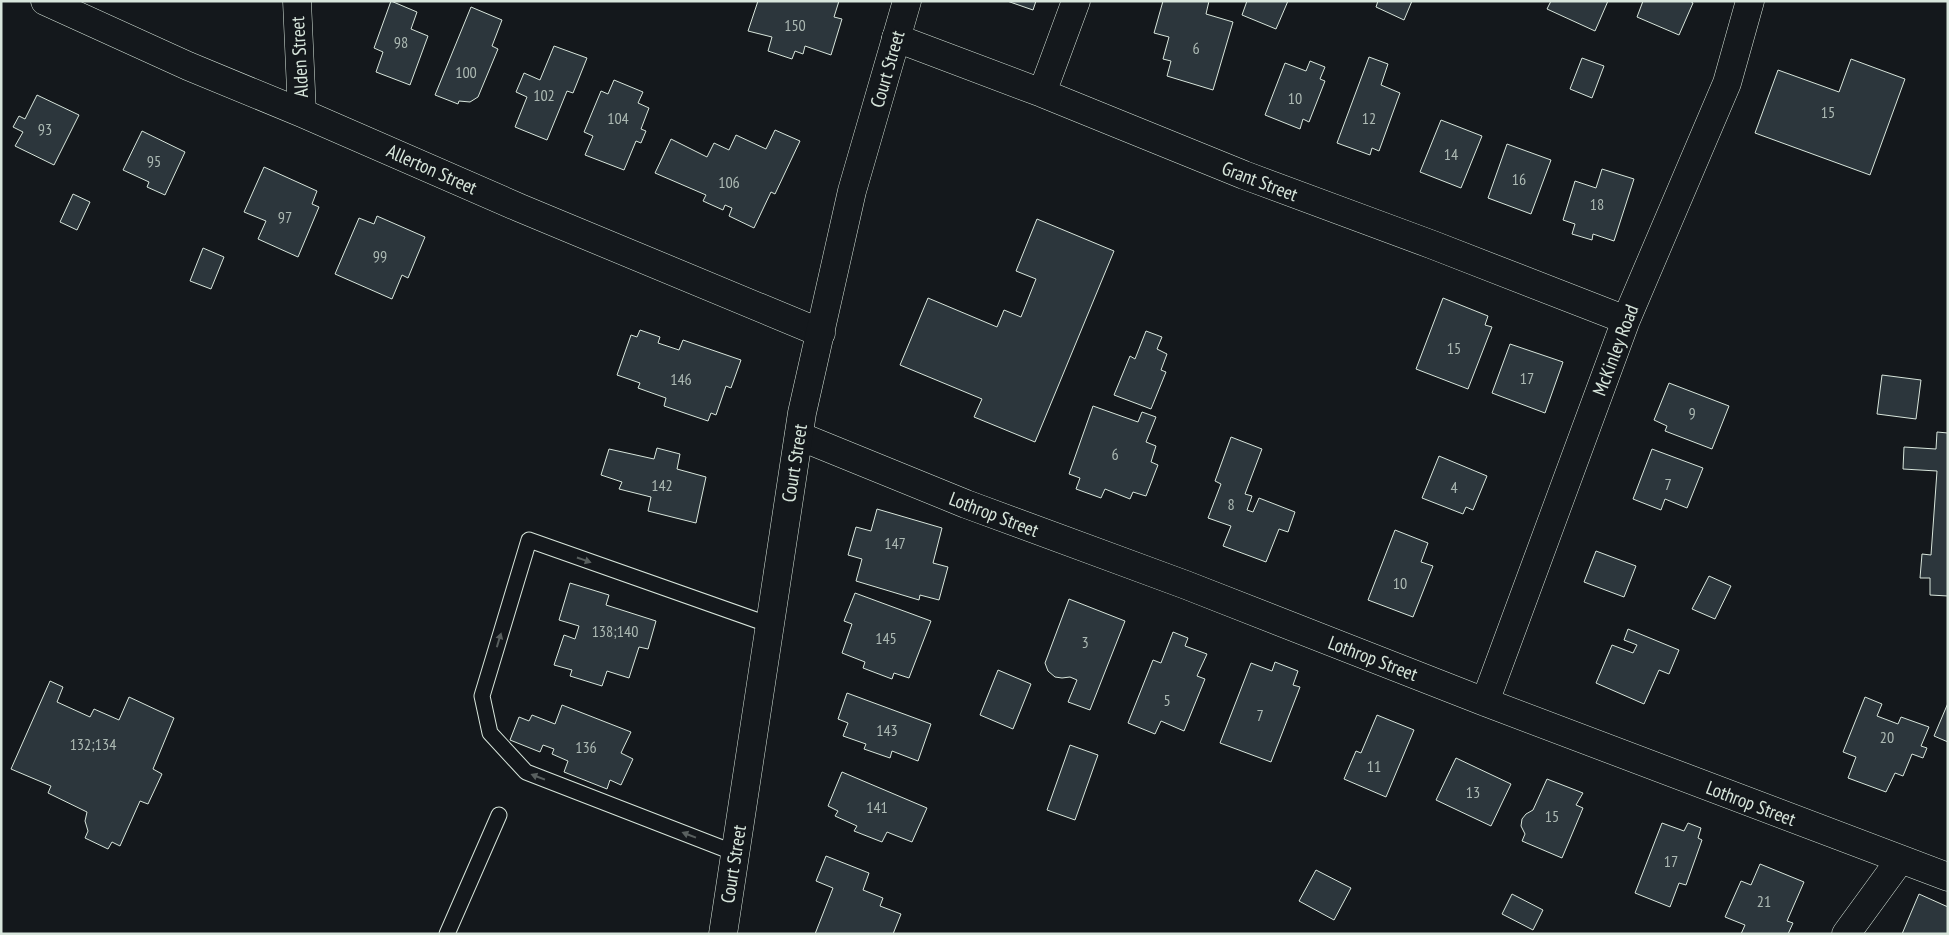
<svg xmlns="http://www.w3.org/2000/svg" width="1949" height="935" viewBox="0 0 1949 935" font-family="'PT Sans Narrow',sans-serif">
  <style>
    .building { fill: #2c363c; stroke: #d8e6dc }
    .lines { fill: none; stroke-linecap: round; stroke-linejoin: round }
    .lane-casing { stroke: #d8e6dc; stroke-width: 17 }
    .street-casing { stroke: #d8e6dc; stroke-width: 29 }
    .primary-casing { stroke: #d8e6dc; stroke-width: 29 }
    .lane { stroke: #14181c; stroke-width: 15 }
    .street { stroke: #14181c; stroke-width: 28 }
    .primary { stroke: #14181c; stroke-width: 28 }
    .oneway { fill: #59605f }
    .labels { text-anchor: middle; stroke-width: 4; stroke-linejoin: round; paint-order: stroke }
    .number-label { font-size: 16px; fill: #adbab4 }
    .street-label { font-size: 19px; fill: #d8e6dc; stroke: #14181c }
  </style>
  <rect width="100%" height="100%" fill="#14181c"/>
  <path class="building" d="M 391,1 L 417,12 L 411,29 L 428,36 L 410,85 L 376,72 L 383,52 L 374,48 Z
    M 758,1 L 839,1 L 834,17 L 842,19 L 831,55 L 805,46 L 803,54 L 795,51 L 792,59 L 768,51 L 772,37 L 748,31 Z
    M 1007,1 L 1036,1 L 1033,10 Z
    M 1163,1 L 1209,1 L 1206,14 L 1233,22 L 1213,90 L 1167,76 L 1171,61 L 1163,59 L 1169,37 L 1154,33 Z
    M 1247,1 L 1288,1 L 1276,29 L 1242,15 Z
    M 1378,1 L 1412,1 L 1404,20 L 1376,7 Z
    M 1551,1 L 1608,1 L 1595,31 L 1547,9 Z
    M 1643,1 L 1690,1 L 1693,3 L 1679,35 L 1637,17 Z
    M 471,7 L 502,20 L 492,46 L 498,49 L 478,97 L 470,102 L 459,101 L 458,104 L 435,95 Z
    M 554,46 L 587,58 L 573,93 L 567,91 L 547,140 L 515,127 L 527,97 L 516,92 L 524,73 L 540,80 Z
    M 1369,57 L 1388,64 L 1381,85 L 1400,93 L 1379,151 L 1372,148 L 1370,155 L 1337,143 Z
    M 1582,58 L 1604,66 L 1592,98 L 1570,89 Z
    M 1851,59 L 1905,79 L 1870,175 L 1755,133 L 1778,70 L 1839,92 Z
    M 1310,61 L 1325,67 L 1320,79 L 1325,81 L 1309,122 L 1303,119 L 1300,129 L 1265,115 L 1285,63 L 1306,71 Z
    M 614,80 L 643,92 L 638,103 L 649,108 L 641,129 L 646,131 L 641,143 L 636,141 L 624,170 L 585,155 L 593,136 L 584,132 L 601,91 L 608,94 Z
    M 37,95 L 79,115 L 54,165 L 15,146 L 23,132 L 13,127 L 19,116 L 25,119 Z
    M 1441,120 L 1482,136 L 1461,188 L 1420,172 Z
    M 775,130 L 800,141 L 775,194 L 771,192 L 754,228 L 729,216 L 732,208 L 725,205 L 723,210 L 703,201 L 706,195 L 655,173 L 671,139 L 707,157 L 714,143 L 729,150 L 736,135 L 766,149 Z
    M 142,131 L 185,152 L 165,195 L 147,187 L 149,182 L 123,170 Z
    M 1507,144 L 1551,160 L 1531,214 L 1488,198 Z
    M 264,167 L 317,191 L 312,204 L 319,207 L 298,257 L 258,239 L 266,221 L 244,212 Z
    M 1602,169 L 1634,179 L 1614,241 L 1593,234 L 1592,240 L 1572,234 L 1575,224 L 1563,220 L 1575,181 L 1596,188 Z
    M 73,194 L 90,202 L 77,230 L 60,222 Z
    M 377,216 L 425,237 L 408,278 L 402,275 L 392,299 L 335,274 L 359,218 L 374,224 Z
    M 1037,219 L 1114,251 L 1035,442 L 974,417 L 982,399 L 900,365 L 928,298 L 997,327 L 1004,310 L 1021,317 L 1036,279 L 1016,271 Z
    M 203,248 L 224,257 L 211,289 L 190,281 Z
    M 1443,298 L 1488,316 L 1485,325 L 1492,327 L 1468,389 L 1416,369 Z
    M 640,330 L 660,337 L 658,343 L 679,350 L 683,340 L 741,360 L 731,388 L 726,386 L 716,415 L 711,413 L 708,421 L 664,406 L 666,398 L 638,388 L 640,383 L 617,375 L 631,335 L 637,337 Z
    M 1146,331 L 1162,337 L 1157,349 L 1167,354 L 1161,370 L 1166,372 L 1151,409 L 1114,395 L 1130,356 L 1135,359 Z
    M 1510,344 L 1563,362 L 1545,413 L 1492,393 Z
    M 1882,375 L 1921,380 L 1916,419 L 1877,414 Z
    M 1669,383 L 1729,406 L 1712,449 L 1665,431 L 1667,426 L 1654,420 Z
    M 1093,406 L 1138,422 L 1142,412 L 1156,417 L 1146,442 L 1156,446 L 1151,462 L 1158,465 L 1146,496 L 1133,492 L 1130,499 L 1105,489 L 1101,498 L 1076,489 L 1080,478 L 1069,474 Z
    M 1937,432 L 1948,433 L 1948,596 L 1930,595 L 1930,578 L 1920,578 L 1922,554 L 1931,555 L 1937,471 L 1903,469 L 1904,447 L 1936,449 Z
    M 1231,437 L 1262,449 L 1245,494 L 1252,496 L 1247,510 L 1253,512 L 1259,498 L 1295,512 L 1288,532 L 1279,529 L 1266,562 L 1223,546 L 1231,526 L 1208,518 L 1221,484 L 1215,481 Z
    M 657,448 L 680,454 L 677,469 L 706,477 L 696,523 L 648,511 L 651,497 L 619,489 L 622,482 L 601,475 L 609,449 L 654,459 Z
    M 1652,449 L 1703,468 L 1687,508 L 1665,499 L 1661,510 L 1633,499 Z
    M 1439,456 L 1487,476 L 1473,510 L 1466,507 L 1463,514 L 1422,498 Z
    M 877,509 L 942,528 L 933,563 L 948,567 L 939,600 L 920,595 L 919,600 L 856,581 L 862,559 L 848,555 L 856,527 L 871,531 Z
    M 1395,530 L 1428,543 L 1421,562 L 1433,566 L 1413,617 L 1368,600 Z
    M 1596,551 L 1636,566 L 1624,597 L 1584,582 Z
    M 1709,576 L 1731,586 L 1715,619 L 1692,609 Z
    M 570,583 L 609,595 L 606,605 L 656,621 L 648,649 L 639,647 L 629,678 L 607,671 L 602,686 L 570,676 L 572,670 L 554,665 L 564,635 L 575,639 L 579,626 L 559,620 Z
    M 855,593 L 931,621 L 909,678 L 894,673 L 892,679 L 863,668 L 865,662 L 842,653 L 852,624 L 844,621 Z
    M 1069,599 L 1125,621 L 1090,710 L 1068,702 L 1077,680 L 1070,677 L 1062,678 L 1055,677 L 1048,671 L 1045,663 Z
    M 1628,629 L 1679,650 L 1669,674 L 1659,670 L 1644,704 L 1596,683 L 1612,645 L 1633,653 L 1637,645 L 1624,640 Z
    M 1173,632 L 1188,638 L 1185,646 L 1207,654 L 1197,676 L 1205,679 L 1184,731 L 1161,721 L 1155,734 L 1128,723 L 1153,660 L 1161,663 Z
    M 1275,662 L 1298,671 L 1293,685 L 1300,687 L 1271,762 L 1220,743 L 1251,663 L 1272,671 Z
    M 998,670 L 1031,684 L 1013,729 L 980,715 Z
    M 50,681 L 63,687 L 57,702 L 90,717 L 94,709 L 119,720 L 129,697 L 174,718 L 153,769 L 162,774 L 148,804 L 140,801 L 120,846 L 112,842 L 108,849 L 85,838 L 88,831 L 85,821 L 87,812 L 48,793 L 51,786 L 11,769 Z
    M 847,693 L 931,724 L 918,761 L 892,751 L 890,758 L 864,749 L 866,744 L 843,736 L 848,723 L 838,719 Z
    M 1865,697 L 1882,704 L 1877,716 L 1898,724 L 1901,717 L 1929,727 L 1921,746 L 1927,748 L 1923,758 L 1912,754 L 1903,776 L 1895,773 L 1886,792 L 1848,778 L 1856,757 L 1843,752 Z
    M 1948,703 L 1948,742 L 1934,736 Z
    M 562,705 L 631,732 L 621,753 L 633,759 L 621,785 L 610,780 L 607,789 L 564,772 L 568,761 L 552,754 L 554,749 L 543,745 L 540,752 L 510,740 L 519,717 L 529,721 L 532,715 L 555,724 Z
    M 1377,715 L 1414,730 L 1386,797 L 1344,779 L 1356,751 L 1361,753 Z
    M 1070,745 L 1098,755 L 1075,820 L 1047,810 Z
    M 1456,758 L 1511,784 L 1491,826 L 1436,800 Z
    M 842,772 L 927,808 L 912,842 L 887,832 L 882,842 L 854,831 L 857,826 L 835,816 L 838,811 L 828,806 Z
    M 1547,779 L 1583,793 L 1576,805 L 1583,808 L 1562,858 L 1522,841 L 1525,834 L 1521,826 L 1522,819 L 1526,814 L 1533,810 Z
    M 1662,823 L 1684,831 L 1688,823 L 1701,828 L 1698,838 L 1702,840 L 1686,885 L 1679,883 L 1670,907 L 1635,893 Z
    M 826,856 L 869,873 L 863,890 L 883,898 L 880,906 L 901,914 L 893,934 L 815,934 L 833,888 L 816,881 Z
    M 1760,864 L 1804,882 L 1787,921 L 1793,923 L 1788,934 L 1741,934 L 1745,925 L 1725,917 L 1741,881 L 1751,885 Z
    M 1316,870 L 1351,888 L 1334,920 L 1299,901 Z
    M 1512,894 L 1543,910 L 1533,930 L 1502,914 Z
    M 1919,894 L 1948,907 L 1948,934 L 1902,934 Z"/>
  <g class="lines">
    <g class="lane-casing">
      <path id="lane" d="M 735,853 L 526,772 L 490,733 L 482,696 L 529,540 L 770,625
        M 447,934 L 499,815"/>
    </g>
    <g class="street-casing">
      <path id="street" d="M 45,1 L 188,66 L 302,113 L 520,208 L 821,333
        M 297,1 L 302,113
        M 896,38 L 1042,93 L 1244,175 L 1433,245 L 1626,320
        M 1042,93 L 1076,1
        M 799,436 L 966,504 L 1186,585 L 1485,702 L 1948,877
        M 1485,702 L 1626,320 L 1727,83 L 1750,1
        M 1846,934 L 1900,860"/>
    </g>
    <g class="primary-casing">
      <path id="primary" d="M 723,934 L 802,413 L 852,191 L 907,1"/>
    </g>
    <use href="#lane" class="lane"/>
    <use href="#street" class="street"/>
    <use href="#primary" class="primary"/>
  </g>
  <defs><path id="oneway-solid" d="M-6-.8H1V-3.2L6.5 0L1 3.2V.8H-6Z" transform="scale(1.25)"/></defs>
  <g class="oneway">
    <use href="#oneway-solid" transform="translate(584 560) rotate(19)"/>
    <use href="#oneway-solid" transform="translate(499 640) rotate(-73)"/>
    <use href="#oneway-solid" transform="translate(538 777) rotate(-159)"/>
    <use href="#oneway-solid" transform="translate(689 835) rotate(-159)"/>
  </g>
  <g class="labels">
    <g class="number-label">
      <text x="795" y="31">150</text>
      <text x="401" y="48">98</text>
      <text x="1196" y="54">6</text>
      <text x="466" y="78">100</text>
      <text x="544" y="101">102</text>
      <text x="1295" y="104">10</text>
      <text x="1828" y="118">15</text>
      <text x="618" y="124">104</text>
      <text x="1369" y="124">12</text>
      <text x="45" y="135">93</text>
      <text x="1451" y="160">14</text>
      <text x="154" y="167">95</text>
      <text x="1519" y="185">16</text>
      <text x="729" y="188">106</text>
      <text x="1597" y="210">18</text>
      <text x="285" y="223">97</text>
      <text x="380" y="262">99</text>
      <text x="1454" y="354">15</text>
      <text x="1527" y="384">17</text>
      <text x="681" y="385">146</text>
      <text x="1692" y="419">9</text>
      <text x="1115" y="460">6</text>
      <text x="1668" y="490">7</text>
      <text x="662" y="491">142</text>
      <text x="1454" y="493">4</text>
      <text x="1231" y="510">8</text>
      <text x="895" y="549">147</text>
      <text x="1400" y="589">10</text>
      <text x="615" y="637">138;140</text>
      <text x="886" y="644">145</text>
      <text x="1085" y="648">3</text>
      <text x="1167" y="706">5</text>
      <text x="1260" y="721">7</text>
      <text x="887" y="736">143</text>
      <text x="1887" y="743">20</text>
      <text x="93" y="750">132;134</text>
      <text x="586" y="753">136</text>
      <text x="1374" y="772">11</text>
      <text x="1473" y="798">13</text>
      <text x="877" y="813">141</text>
      <text x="1552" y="822">15</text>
      <text x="1671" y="867">17</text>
      <text x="1764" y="907">21</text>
    </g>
    <g class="street-label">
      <text transform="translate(299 57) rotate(-93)" y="7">Alden Street</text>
      <text transform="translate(887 69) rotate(-74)" y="7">Court Street</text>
      <text transform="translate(432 169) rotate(24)" y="7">Allerton Street</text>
      <text transform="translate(1260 181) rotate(21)" y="7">Grant Street</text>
      <text transform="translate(1615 350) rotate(-69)" y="7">McKinley Road</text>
      <text transform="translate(794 463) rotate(-81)" y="7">Court Street</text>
      <text transform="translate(994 514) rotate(21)" y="7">Lothrop Street</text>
      <text transform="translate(1373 658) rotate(21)" y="7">Lothrop Street</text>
      <text transform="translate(1751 803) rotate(21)" y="7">Lothrop Street</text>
      <text transform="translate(733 864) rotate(-81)" y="7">Court Street</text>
    </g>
  </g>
  <rect width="1949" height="935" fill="none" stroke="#d8e6dc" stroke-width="5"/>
</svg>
